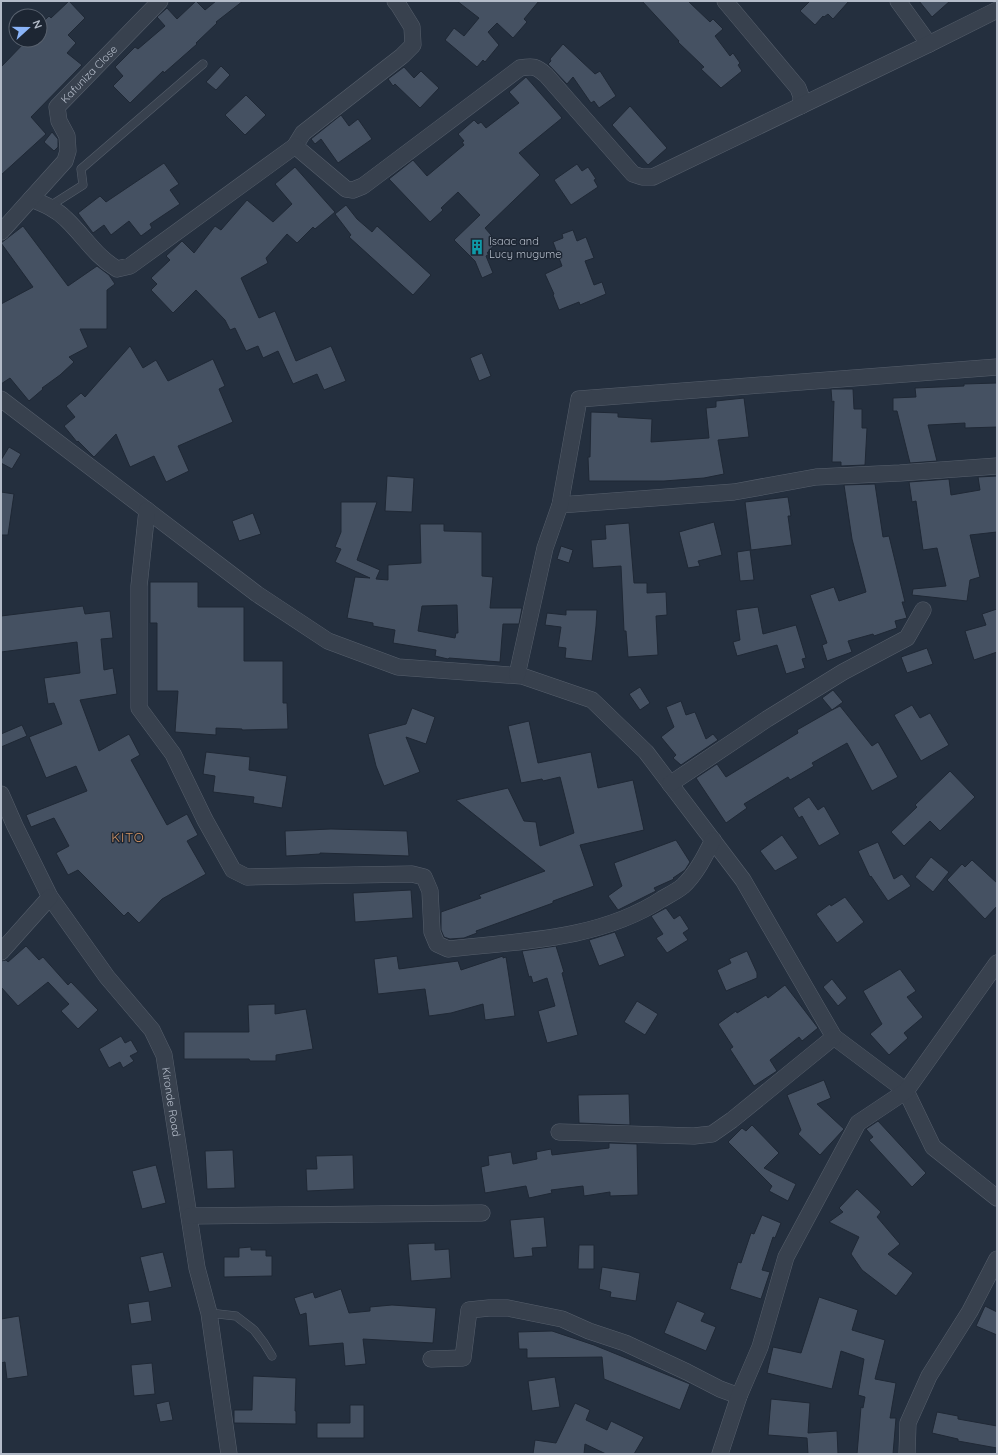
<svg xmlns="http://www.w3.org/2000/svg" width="998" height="1455" viewBox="0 0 998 1455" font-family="Quicksand,sans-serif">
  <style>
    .building { fill: #455162; stroke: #1f2835; fill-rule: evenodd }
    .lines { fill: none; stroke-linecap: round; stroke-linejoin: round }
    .service-casing { stroke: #565f6c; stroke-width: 9 }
    .minor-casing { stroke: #565f6c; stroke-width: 17 }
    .service { stroke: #38414e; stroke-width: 8 }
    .minor { stroke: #38414e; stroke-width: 16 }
    .labels { text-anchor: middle; stroke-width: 3; stroke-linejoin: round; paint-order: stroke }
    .street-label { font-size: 11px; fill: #b4bcc9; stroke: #1d2633 }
    .poi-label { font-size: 11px; fill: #b4bcc9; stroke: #1d2633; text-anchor: start }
    .quarter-label { font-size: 13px; letter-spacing: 1px; fill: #d59563; stroke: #1d2633 }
  </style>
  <rect width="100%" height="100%" fill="#242f3e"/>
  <path class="building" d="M 69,1 L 85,18 L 68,35 L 76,43 L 67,53 L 82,65 L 31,117 L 46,134 L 1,175 L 1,67 L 27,40 L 40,40 L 40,25 L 49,16 L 51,18 Z
    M 196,1 L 205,10 L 216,1 L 243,1 L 216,22 L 217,23 L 196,43 L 197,44 L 164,73 L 163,71 L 130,103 L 113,86 L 123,76 L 115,67 L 135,47 L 138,49 L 165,26 L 157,17 L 167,8 L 177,19 Z
    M 457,1 L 539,1 L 524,19 L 527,22 L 513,38 L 497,23 L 488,32 L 499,45 L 485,62 L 483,60 L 477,67 L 445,40 L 454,28 L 464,36 L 479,18 Z
    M 642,1 L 688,1 L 710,22 L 713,19 L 723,29 L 715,36 L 730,56 L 733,53 L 740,63 L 738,65 L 742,71 L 721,88 L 701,69 L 704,67 L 678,42 L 679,41 Z
    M 810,1 L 849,1 L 833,19 L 828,14 L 824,17 L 823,16 L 815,25 L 800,11 Z
    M 919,1 L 950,1 L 932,17 Z
    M 563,44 L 595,74 L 600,71 L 616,96 L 599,108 L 594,101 L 591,103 L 573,77 L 567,84 L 548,64 L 551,61 L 550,59 Z
    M 221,66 L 230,75 L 216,90 L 206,82 Z
    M 404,67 L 414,78 L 421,71 L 439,88 L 420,108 L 395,84 L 393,86 L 388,79 Z
    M 526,77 L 562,118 L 519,153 L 540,175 L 485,228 L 497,242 L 487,253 L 489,254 L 486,256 L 493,273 L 482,278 L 475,261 L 454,240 L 480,215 L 458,192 L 441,208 L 443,210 L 430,222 L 389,179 L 413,160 L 427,176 L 464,145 L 462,142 L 464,141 L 458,134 L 474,120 L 478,124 L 481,122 L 486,128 L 519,103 L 509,92 Z
    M 246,95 L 266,115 L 245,135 L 225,115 Z
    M 630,106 L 667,148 L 648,165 L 612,125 Z
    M 341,115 L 349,126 L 358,119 L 372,139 L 338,163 L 321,139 L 315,144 L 311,139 Z
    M 52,132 L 58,139 L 58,147 L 54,151 L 44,142 Z
    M 164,163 L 179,184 L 170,190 L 180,204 L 150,224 L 152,228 L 141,236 L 129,221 L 111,235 L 104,225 L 93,233 L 78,213 L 100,196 L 106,202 Z
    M 577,164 L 582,171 L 588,167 L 596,179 L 594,180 L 598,187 L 571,205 L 554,180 Z
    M 295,167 L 335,212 L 315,229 L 313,227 L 297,243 L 287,234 L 266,258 L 268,263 L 241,278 L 259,318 L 275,311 L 296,361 L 331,346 L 346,381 L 324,390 L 317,374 L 293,384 L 278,351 L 263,358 L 258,346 L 246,351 L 235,328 L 230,330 L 225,320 L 196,290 L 173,313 L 151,290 L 157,284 L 151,278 L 170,260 L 166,256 L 182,241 L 194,253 L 215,226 L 221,230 L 247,200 L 273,222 L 292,204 L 275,184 Z
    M 346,205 L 357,219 L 372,232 L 377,226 L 431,275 L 413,295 L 349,237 L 351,235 L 335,214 Z
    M 23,226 L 68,286 L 97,266 L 109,275 L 115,284 L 107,290 L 107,329 L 80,329 L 88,347 L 69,357 L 74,362 L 60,375 L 42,388 L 43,389 L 29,401 L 10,378 L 1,384 L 1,304 L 33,287 L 1,243 Z
    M 573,230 L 577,241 L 586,237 L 594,258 L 585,261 L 594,285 L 602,282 L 606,294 L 580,305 L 579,302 L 559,310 L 553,295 L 554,294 L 545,274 L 562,266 L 553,242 L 563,238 L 562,234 Z
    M 130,346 L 143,368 L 156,360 L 168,381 L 213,359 L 225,386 L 219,389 L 233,422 L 178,446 L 189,471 L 166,482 L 154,456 L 130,467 L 116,434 L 94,457 L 78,441 L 77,442 L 64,426 L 75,417 L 66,406 L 81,393 L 85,397 Z
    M 482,353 L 491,376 L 479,381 L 470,358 Z
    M 997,383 L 997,427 L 965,428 L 965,423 L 928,425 L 937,461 L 910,463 L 897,411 L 893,411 L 893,398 L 916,397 L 915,388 L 964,386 L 964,384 Z
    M 831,389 L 853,389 L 854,409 L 862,409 L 862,428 L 867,428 L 865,465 L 841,466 L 841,462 L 832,462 L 834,401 L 832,402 Z
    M 744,398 L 749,437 L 718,440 L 724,474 L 704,478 L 664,481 L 589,481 L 588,457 L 590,457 L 591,412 L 618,413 L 618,417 L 652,419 L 651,442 L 709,438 L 706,408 L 716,407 L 716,401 Z
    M 9,447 L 21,454 L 12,469 L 1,463 L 1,460 Z
    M 387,476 L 414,478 L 412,512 L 385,511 Z
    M 997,476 L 997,532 L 970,535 L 980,577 L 970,580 L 967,601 L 912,595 L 913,589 L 946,586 L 937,548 L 923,550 L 916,501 L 912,502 L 909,482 L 949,479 L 951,495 L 980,490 L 978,477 Z
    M 875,484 L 883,537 L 889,536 L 905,602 L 902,602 L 907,618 L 895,621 L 897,628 L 874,636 L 873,634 L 848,641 L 852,652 L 827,661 L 822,645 L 827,643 L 810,595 L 834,587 L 839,601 L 866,592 L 852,539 L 844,485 Z
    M 1,492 L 14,494 L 8,535 L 1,535 Z
    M 788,497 L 791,516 L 788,516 L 792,545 L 751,550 L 745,502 Z
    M 341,502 L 377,502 L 357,560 L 380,570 L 376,579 L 388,580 L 388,565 L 421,563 L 420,524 L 444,524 L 444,531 L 482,532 L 482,576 L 493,577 L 490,608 L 522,608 L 519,624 L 503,624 L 500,662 L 449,658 L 448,659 L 435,656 L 436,650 L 393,643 L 395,630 L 373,626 L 373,623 L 347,618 L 355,577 L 370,578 L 335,562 L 341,549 L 335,547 L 341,532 ZM 457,605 L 458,633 L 456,633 L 455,638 L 418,631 L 422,606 Z
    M 253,513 L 261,534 L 239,541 L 232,521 Z
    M 714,522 L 722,555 L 698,561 L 700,566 L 688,568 L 679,532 Z
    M 629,523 L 634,583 L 647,583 L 647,593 L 666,592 L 667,615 L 656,616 L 658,655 L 628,657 L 626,631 L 624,631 L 621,566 L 593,568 L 591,540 L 606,539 L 605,525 Z
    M 561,546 L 573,550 L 569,563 L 557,559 Z
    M 750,550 L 754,580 L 740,581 L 737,552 Z
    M 150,582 L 198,582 L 198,607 L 244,607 L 244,661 L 283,661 L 283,703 L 287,703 L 288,729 L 242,730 L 242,729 L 216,728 L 216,735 L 175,732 L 178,691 L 157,691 L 157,623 L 150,623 Z
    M 83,606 L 85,614 L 110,611 L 113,638 L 101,639 L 104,670 L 113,668 L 117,694 L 80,700 L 99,751 L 129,734 L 140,755 L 131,760 L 167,825 L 187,814 L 198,835 L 187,841 L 206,874 L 162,899 L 139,923 L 128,912 L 124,916 L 78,870 L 68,875 L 56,853 L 69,846 L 54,818 L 31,827 L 26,815 L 87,791 L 76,766 L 46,778 L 29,737 L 62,724 L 54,703 L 48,704 L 44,678 L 80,673 L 77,642 L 1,652 L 1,616 Z
    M 758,607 L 763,634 L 796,625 L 806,658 L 802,659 L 805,668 L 786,674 L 777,645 L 737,656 L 733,642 L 740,640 L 736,610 Z
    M 997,609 L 997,652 L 974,660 L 965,631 L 986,625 L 982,614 Z
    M 566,610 L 597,610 L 596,626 L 592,661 L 565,658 L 566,648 L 558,647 L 561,627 L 545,625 L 547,613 L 566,615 Z
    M 927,648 L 933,664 L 907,673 L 901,657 Z
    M 640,687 L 650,703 L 640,710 L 629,694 Z
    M 833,690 L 843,702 L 832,710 L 840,706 L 872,746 L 878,742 L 898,777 L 872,791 L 847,743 L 812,763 L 814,766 L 790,780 L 788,777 L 744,804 L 747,808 L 726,823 L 696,778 L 717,764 L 726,777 L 798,733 L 797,730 L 832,710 L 822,698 Z
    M 681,701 L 686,715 L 695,712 L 706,739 L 713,734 L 718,740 L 681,765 L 673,758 L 676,755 L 661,737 L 674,727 L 666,707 Z
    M 912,705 L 920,718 L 930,713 L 949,745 L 921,761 L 894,715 Z
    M 412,708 L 435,717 L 426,744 L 406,737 L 420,772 L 384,786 L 376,766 L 368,734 L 406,724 Z
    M 529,721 L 538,763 L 591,752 L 598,788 L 633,780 L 644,830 L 580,845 L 594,886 L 553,901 L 553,903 L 476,931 L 477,933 L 464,938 L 450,939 L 444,937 L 441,930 L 441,912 L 481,898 L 479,895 L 545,871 L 456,800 L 508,788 L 524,821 L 536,822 L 540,846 L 574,833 L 560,777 L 543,781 L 542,779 L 521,783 L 508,726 Z
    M 22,725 L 27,736 L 1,747 L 1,734 Z
    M 206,752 L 250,757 L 249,770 L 287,776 L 282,808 L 253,803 L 254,797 L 213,792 L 215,776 L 203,774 Z
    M 950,771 L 975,797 L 940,831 L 930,821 L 904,846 L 891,832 L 917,807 L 915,805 Z
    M 809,797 L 818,810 L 824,806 L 840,834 L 819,846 L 802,816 L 799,818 L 793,808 Z
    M 331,829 L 407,831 L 409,856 L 320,853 L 320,854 L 286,856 L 285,831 Z
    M 782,835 L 798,858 L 775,871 L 760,851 Z
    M 676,840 L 690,862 L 685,870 L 673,878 L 674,879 L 654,888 L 656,891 L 618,910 L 608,896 L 622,886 L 614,863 Z
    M 878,842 L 894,879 L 902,874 L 911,886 L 888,901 L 871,876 L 870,877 L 858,851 Z
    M 931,857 L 949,872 L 933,892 L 915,877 Z
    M 972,860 L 997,883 L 997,906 L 985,919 L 947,880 L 962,864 L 965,867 Z
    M 411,890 L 413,918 L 355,922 L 353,893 Z
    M 845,897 L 864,922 L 837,943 L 816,914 L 830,904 L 831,906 Z
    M 666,908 L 674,919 L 680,915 L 689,929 L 683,933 L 688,940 L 667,953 L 656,938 L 663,934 L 651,916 Z
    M 615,932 L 625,956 L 599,966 L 589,940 Z
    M 26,946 L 39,960 L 43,957 L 68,985 L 71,982 L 98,1010 L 78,1029 L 61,1011 L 69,1004 L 48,982 L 18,1006 L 1,987 L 1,961 L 6,960 L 8,962 Z
    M 556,946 L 564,972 L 562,973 L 578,1035 L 547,1043 L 538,1011 L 555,1006 L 547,978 L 533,983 L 531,976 L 529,977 L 522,951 Z
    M 747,951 L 757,973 L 757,978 L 726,991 L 717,970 L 731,963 L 729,959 Z
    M 397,956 L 399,969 L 458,961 L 461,970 L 503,956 L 503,958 L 506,957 L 515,1016 L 485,1020 L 483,1004 L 451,1013 L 429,1016 L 425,989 L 378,994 L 374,959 Z
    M 900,969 L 916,991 L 907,997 L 923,1017 L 904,1033 L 908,1038 L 889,1055 L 870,1034 L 882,1024 L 863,991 Z
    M 832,979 L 847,998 L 838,1006 L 823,987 Z
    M 785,985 L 818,1028 L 802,1041 L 799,1037 L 770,1060 L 777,1071 L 754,1086 L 730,1049 L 733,1047 L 718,1024 L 736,1011 L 737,1013 L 766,995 L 768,998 Z
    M 637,1001 L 658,1014 L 645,1035 L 624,1022 Z
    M 275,1004 L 275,1014 L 306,1009 L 313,1049 L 276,1055 L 276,1061 L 250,1061 L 249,1059 L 184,1059 L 184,1032 L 249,1032 L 248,1005 Z
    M 121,1036 L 125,1043 L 131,1040 L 138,1052 L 130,1056 L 134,1061 L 123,1068 L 120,1062 L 109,1068 L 99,1049 Z
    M 824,1080 L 831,1098 L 817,1104 L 844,1129 L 820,1155 L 798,1134 L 801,1130 L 787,1095 Z
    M 629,1094 L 630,1125 L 579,1123 L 578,1095 Z
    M 878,1121 L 926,1173 L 912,1187 L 869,1140 L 873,1137 L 866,1129 Z
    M 752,1125 L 779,1153 L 764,1168 L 796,1184 L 788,1201 L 769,1191 L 772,1186 L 728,1142 L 742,1128 L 746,1131 Z
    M 609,1143 L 637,1144 L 638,1195 L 610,1196 L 610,1192 L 584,1196 L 583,1186 L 551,1190 L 552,1193 L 529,1198 L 526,1186 L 485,1193 L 481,1167 L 489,1165 L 488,1156 L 511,1152 L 513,1164 L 537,1159 L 536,1152 L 551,1149 L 552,1155 L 609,1148 Z
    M 233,1150 L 235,1188 L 207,1189 L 205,1151 Z
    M 353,1155 L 354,1189 L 307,1191 L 306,1169 L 317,1169 L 316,1156 Z
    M 156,1165 L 166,1203 L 142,1209 L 132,1171 Z
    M 857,1189 L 881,1212 L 877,1217 L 900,1244 L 888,1254 L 913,1273 L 896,1296 L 862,1270 L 851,1254 L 859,1237 L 829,1222 L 843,1212 L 839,1208 Z
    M 762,1215 L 781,1223 L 775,1238 L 773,1237 L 762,1270 L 770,1272 L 761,1299 L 730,1289 L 738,1262 L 741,1263 L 751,1233 L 754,1234 Z
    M 544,1217 L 547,1247 L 532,1248 L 533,1256 L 514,1258 L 510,1220 Z
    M 435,1243 L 435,1250 L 449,1249 L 451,1278 L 411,1281 L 408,1244 Z
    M 579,1245 L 594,1245 L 594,1269 L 578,1269 Z
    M 251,1247 L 251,1250 L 266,1250 L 266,1256 L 272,1256 L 272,1276 L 224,1277 L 224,1257 L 239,1257 L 239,1248 Z
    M 163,1252 L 172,1287 L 149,1292 L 140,1257 Z
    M 602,1267 L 640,1273 L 636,1301 L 610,1297 L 611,1292 L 599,1289 Z
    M 341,1289 L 349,1313 L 370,1311 L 370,1307 L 392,1305 L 436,1308 L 433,1343 L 363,1339 L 366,1364 L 345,1366 L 343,1343 L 309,1346 L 306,1313 L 300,1315 L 294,1298 L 313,1292 L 315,1298 Z
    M 819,1297 L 858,1310 L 852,1330 L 885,1340 L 875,1379 L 896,1383 L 890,1418 L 896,1418 L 893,1454 L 857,1454 L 861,1407 L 863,1408 L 865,1397 L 858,1395 L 864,1359 L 841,1351 L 832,1389 L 767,1373 L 773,1347 L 801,1353 Z
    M 149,1301 L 152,1321 L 131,1324 L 128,1304 Z
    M 677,1301 L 705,1313 L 701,1321 L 716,1327 L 706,1351 L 664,1333 Z
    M 985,1306 L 997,1312 L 997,1335 L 976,1326 Z
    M 19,1316 L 28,1376 L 7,1379 L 5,1362 L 1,1363 L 1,1319 Z
    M 552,1331 L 594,1345 L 690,1384 L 680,1410 L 604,1379 L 602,1357 L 527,1358 L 527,1349 L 519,1349 L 518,1332 Z
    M 152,1363 L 155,1394 L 134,1396 L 131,1365 Z
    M 253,1376 L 296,1378 L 295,1411 L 296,1411 L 296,1424 L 234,1423 L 234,1410 L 252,1410 Z
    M 555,1377 L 560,1407 L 532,1411 L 528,1381 Z
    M 771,1399 L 810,1403 L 808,1433 L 837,1431 L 838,1454 L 808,1454 L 807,1438 L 768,1435 Z
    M 169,1401 L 173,1420 L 160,1422 L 156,1404 Z
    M 575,1403 L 590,1410 L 586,1420 L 607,1430 L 611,1421 L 644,1437 L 634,1454 L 606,1454 L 585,1444 L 584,1454 L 533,1454 L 535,1440 L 556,1443 Z
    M 350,1405 L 364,1405 L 364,1438 L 317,1438 L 317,1423 L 350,1423 Z
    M 937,1412 L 958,1416 L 958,1419 L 997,1426 L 997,1448 L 958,1441 L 958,1439 L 932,1433 Z"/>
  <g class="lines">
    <g class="service-casing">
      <path id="service" d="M 50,206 L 83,185 L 81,169 L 203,64
        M 209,1313 L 236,1316 L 254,1330 L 264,1343 L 272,1356"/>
    </g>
    <g class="minor-casing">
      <g id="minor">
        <path d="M 725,1 L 798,88 L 801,96 L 801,106"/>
        <path d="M 898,1 L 929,44"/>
        <path d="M 295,146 L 303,133 L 402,56 L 413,45 L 412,27 L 399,6 L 395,1"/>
        <path d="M 31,199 C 44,204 56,209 66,219 C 85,237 94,255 117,269 L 130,266 L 295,146 L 346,189 L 353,190 L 363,186 L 520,68 C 533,66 536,66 546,75 L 633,174 L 642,177 L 653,177 L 929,44 L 997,10"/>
        <path id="s1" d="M 1,232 L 65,161 L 68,151 L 67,136 L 59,121 L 57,107 L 160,1"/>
        <path d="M 1,399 L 257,594 L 328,641 L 398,667 L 522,676 L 592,700 L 646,752 L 743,880 L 834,1037 L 906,1091 L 933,1147 L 997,1198"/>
        <path d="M 560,505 L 734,492 L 816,477 L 900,473 L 997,466"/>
        <path d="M 147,510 L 139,586 L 139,708 L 173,754 L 205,820 L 233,870 L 247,877 L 412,874 L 424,877 L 430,891 L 432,932 L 437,944 L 448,949 C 520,941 599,940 662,899 C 669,895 677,891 683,886 C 696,874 705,856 713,840"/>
        <path d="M 517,675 L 545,548 L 560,505 L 579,399 L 997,367"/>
        <path d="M 670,784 L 767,719 L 843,672 L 907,638 L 923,610"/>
        <path id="s2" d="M 1,794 L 15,826 L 50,897 L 107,977 L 152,1030 L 164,1055 L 197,1268 L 209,1313 L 229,1454"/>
        <path d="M 1,952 L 50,897"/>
        <path d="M 559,1132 L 694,1136 L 712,1134 L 732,1120 L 834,1037"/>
        <path d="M 190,1216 L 482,1213"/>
        <path d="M 431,1359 L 463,1358 L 469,1310 L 489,1308 L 508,1308 L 562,1319 L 589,1331 L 625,1343 L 687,1372 L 720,1389 L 739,1396"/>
        <path d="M 720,1454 L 739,1396 L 760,1347 L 786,1257 L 858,1123 L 906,1091 L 997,963"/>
        <path d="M 907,1454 L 908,1423 L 929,1376 L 970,1311 L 997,1259"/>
      </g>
    </g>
    <use href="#service" class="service"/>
    <use href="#minor" class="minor"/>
  </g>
  <defs>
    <g id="building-bare" transform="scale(1.2)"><path d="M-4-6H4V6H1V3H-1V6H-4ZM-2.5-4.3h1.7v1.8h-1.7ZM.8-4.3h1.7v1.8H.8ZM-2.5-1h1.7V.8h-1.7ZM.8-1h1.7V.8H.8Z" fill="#0f9aa8" stroke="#1d2633" stroke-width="2.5" paint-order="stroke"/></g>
  </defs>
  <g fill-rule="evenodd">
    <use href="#building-bare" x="477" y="247"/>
  </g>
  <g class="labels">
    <g class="street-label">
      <text dy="4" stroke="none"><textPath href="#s1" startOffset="198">Kafuniza Close</textPath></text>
      <text dy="4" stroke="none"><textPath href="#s2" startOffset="357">Kironde Road</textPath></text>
    </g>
    <g class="poi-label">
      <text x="489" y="245">Isaac and<tspan x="489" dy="13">Lucy mugume</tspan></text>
    </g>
    <g class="quarter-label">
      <text x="128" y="842">KITO</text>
    </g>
  </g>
  <rect width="998" height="1455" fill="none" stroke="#b4bcc9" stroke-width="4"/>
  <g transform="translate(28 28) rotate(69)"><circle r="19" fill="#1d2633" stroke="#59626f"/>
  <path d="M0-3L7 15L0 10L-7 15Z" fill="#8ab4f8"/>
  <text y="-6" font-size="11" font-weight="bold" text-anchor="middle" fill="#b4bcc9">N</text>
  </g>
</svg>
